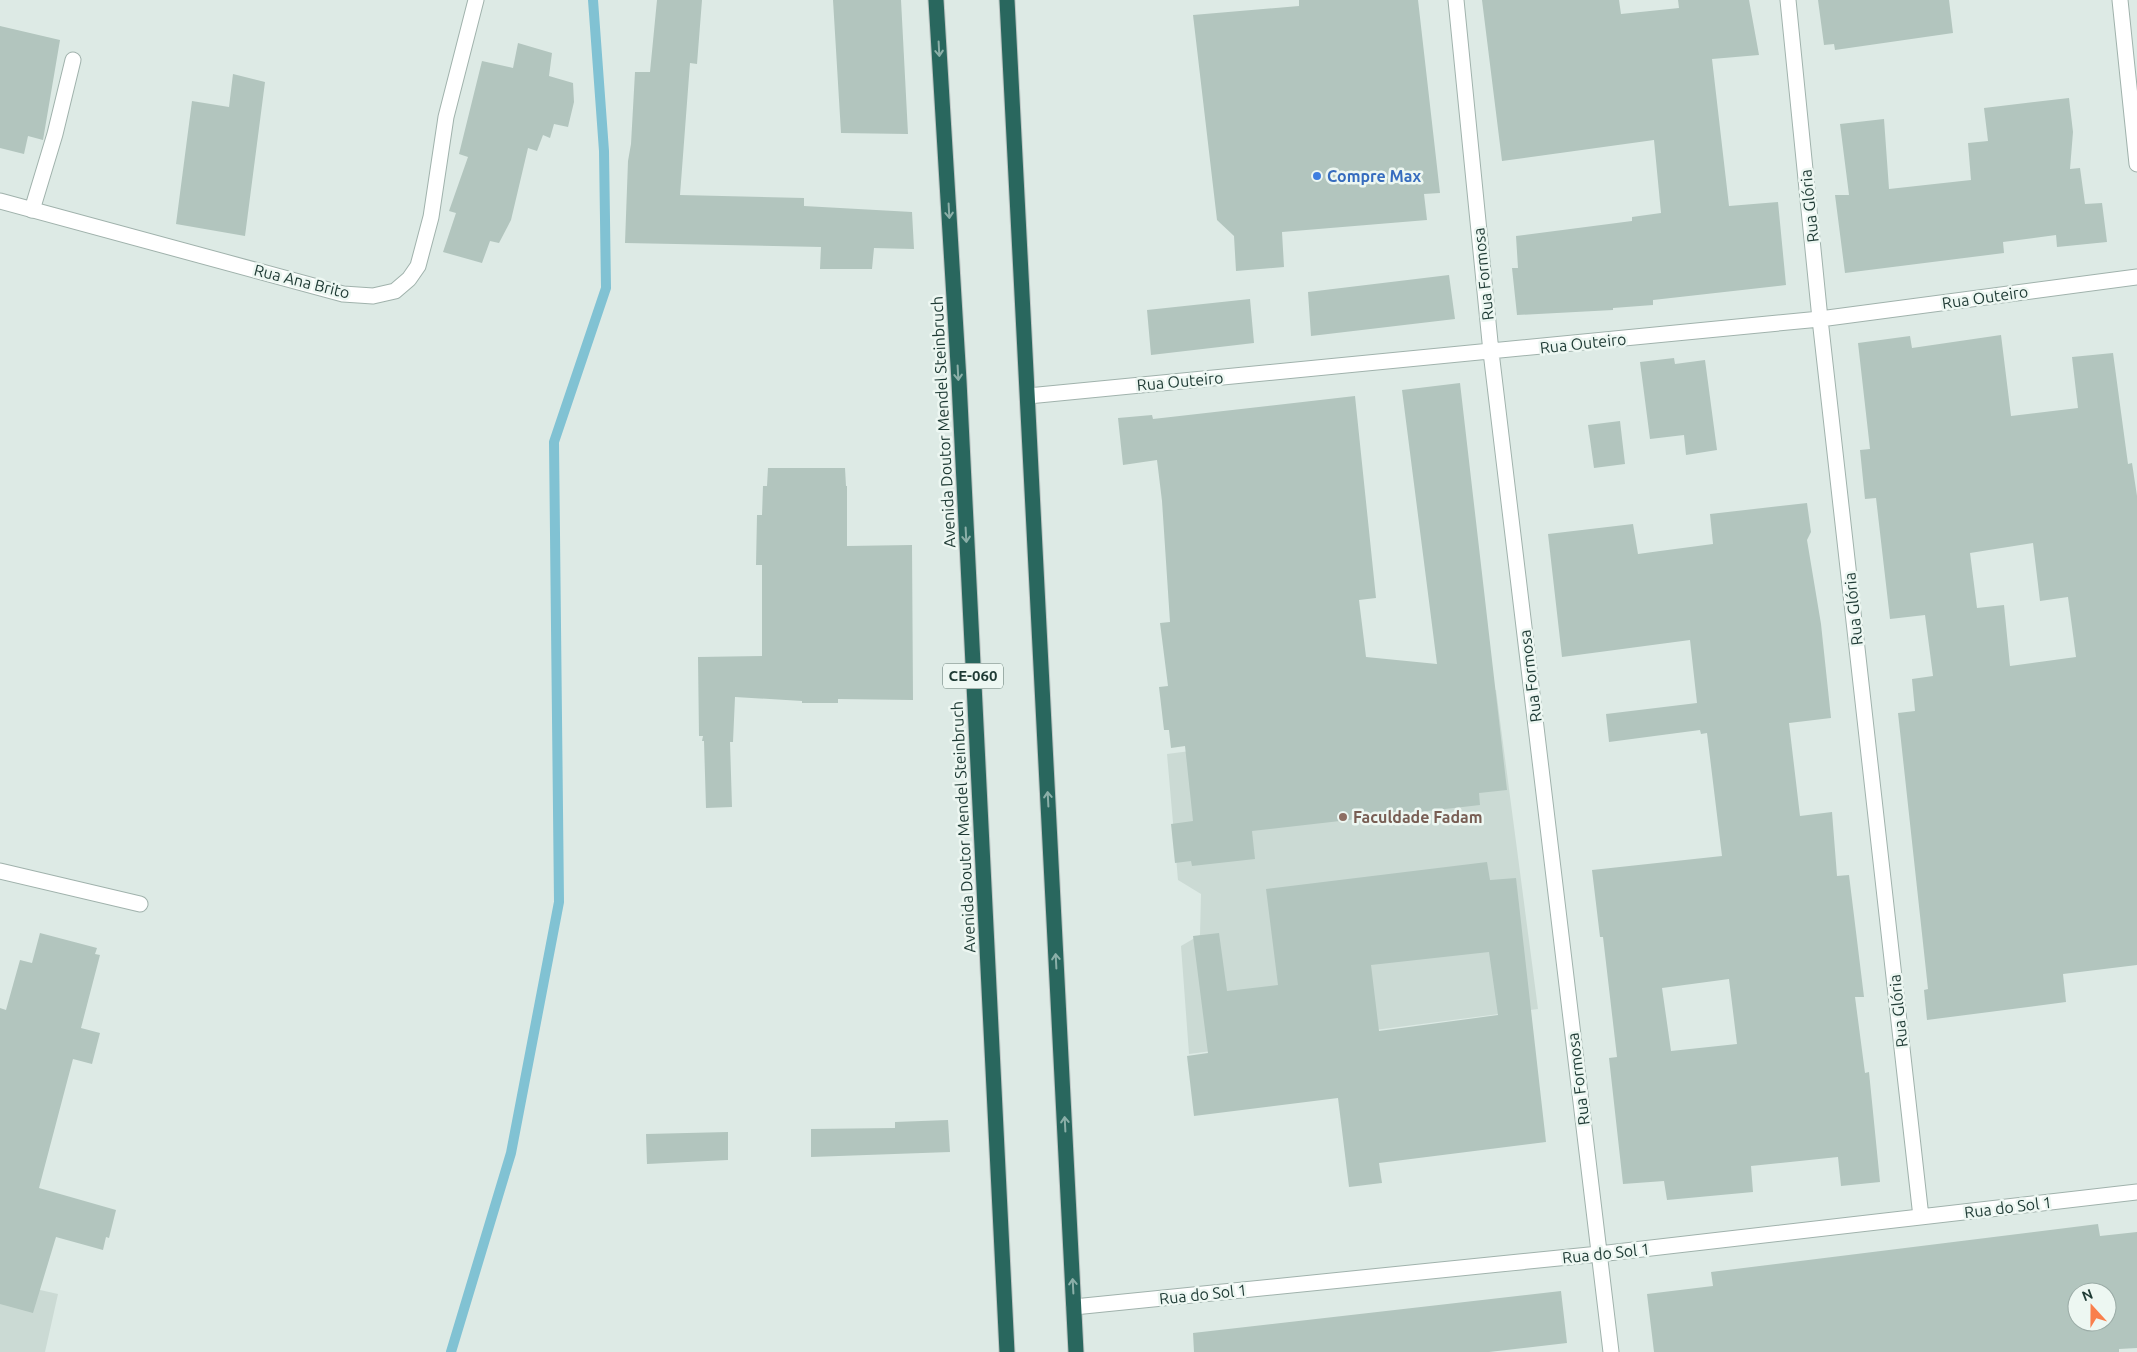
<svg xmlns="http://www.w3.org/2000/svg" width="2137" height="1352" viewBox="0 0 2137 1352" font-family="Ubuntu,sans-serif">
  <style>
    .built { fill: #cbdad4 }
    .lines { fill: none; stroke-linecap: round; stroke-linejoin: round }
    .stream { stroke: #81c2d3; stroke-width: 10 }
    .building { fill: #b2c5be; fill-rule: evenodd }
    .lane-casing { stroke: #a0b2ac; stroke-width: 17 }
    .street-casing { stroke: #a0b2ac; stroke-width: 17 }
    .highway-casing { stroke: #bcc4c2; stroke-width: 17 }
    .lane { stroke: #fff; stroke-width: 15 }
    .street { stroke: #fff; stroke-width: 15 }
    .highway { stroke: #29675e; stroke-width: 15 }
    .oneway { stroke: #8bafa8 }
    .shop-dot { fill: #3f7fe0; stroke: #edf7f2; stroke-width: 2 }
    .education-dot { fill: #8d6e63; stroke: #edf7f2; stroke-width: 2 }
    .labels { text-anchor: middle; stroke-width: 5; stroke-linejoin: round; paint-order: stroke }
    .shield { fill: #edf7f2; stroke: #5c736d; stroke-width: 1 }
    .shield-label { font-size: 15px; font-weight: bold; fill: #1e3a34 }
    .shop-label { font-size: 16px; font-weight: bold; fill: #366cbe; stroke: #edf7f2; text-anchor: start }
    .street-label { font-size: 16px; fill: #1e3a34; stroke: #edf7f2 }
    .education-label { font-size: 16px; font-weight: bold; fill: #785e54; stroke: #edf7f2; text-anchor: start }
  </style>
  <rect width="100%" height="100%" fill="#ddeae5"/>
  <path class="built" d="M 1496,690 L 1538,1009 L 1189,1054 L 1181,946 L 1200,935 L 1201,894 L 1178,880 L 1167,754 L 1347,731 L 1346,714 Z
    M 0,1281 L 58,1294 L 45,1352 L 0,1352 Z"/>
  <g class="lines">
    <path class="stream" d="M 451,1352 L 511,1153 L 559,902 L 554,442 L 606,288 L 604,151 L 593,0"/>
  </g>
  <path class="building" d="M 657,0 L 702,0 L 697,64 L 690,63 L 680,195 L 804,198 L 804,206 L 912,212 L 914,249 L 874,248 L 872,269 L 820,269 L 821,247 L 625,243 L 628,161 L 631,144 L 635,72 L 650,72 Z
    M 833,0 L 901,0 L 908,134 L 841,133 Z
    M 1299,0 L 1418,0 L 1440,193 L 1424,194 L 1427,220 L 1282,232 L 1284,267 L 1236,271 L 1234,236 L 1217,220 L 1193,15 L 1299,6 Z
    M 1482,0 L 1619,0 L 1621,14 L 1679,8 L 1678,0 L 1749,0 L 1759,55 L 1712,59 L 1729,206 L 1778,202 L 1786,285 L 1653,300 L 1653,305 L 1613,308 L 1613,310 L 1517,315 L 1512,268 L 1518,268 L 1516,236 L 1632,221 L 1632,217 L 1661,213 L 1654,140 L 1502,161 Z
    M 1818,0 L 1949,0 L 1953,33 L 1835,50 L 1834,44 L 1824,45 Z
    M 0,26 L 60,40 L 43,140 L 28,136 L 24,154 L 0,148 Z
    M 518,43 L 552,53 L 549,76 L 573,83 L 574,102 L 568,127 L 554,124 L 550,138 L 543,135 L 537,151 L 528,148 L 511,220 L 499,243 L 490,241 L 482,263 L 443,252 L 456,213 L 449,211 L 468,157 L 459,154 L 482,61 L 513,68 Z
    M 233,74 L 265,82 L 245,236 L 176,224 L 192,101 L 229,107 Z
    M 2069,98 L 2073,132 L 2070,169 L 2080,168 L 2085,204 L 2102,203 L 2107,242 L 2057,247 L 2056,235 L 2003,242 L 2004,253 L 1845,273 L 1835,195 L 1849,195 L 1840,124 L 1884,119 L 1889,189 L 1971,180 L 1968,143 L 1988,141 L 1984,108 Z
    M 1449,275 L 1455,319 L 1311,336 L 1308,292 Z
    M 1250,299 L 1254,343 L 1151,355 L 1147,310 Z
    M 2001,335 L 2011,416 L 2078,408 L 2072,357 L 2113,353 L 2128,464 L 2132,463 L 2137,496 L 2137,965 L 2063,974 L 2066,1002 L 1927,1020 L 1924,990 L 1928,989 L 1898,713 L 1915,711 L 1912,679 L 1933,676 L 1925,615 L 1890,619 L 1876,498 L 1865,499 L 1860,450 L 1870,449 L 1858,343 L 1910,336 L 1912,348 ZM 2033,543 L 2040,601 L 2068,597 L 2076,657 L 2010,666 L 2004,605 L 1977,608 L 1970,553 Z
    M 1674,358 L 1675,364 L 1705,360 L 1717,450 L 1686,455 L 1684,435 L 1650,439 L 1640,362 Z
    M 1460,383 L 1507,790 L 1479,793 L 1480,805 L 1252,831 L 1255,859 L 1192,866 L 1191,861 L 1175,863 L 1171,824 L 1193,821 L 1185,746 L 1171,748 L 1169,730 L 1164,730 L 1159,687 L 1168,686 L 1160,623 L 1170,622 L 1162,501 L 1157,460 L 1123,465 L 1118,418 L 1152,415 L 1153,419 L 1355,396 L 1376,598 L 1359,600 L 1366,657 L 1437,664 L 1402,390 Z
    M 1620,421 L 1625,464 L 1594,468 L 1588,425 Z
    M 768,468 L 845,468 L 846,486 L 847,486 L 847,546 L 912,545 L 913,700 L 838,699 L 838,703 L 802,703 L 802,701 L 735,697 L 733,742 L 730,742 L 732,807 L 706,808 L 704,741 L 702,741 L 703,736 L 699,736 L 698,657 L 762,656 L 762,565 L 756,565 L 757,515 L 762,515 L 763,486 L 767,486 Z
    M 1807,503 L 1811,532 L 1807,540 L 1821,624 L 1831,718 L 1789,723 L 1800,816 L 1832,812 L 1837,876 L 1849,875 L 1864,997 L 1855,997 L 1865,1073 L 1869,1072 L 1880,1182 L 1841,1186 L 1838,1157 L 1751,1166 L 1753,1192 L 1667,1200 L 1664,1181 L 1623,1184 L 1609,1058 L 1617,1057 L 1603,937 L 1600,937 L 1592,870 L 1722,856 L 1707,733 L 1701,734 L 1700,730 L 1609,742 L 1606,714 L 1697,703 L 1690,640 L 1562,657 L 1548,534 L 1633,524 L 1638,554 L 1660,551 L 1713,544 L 1710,514 ZM 1729,979 L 1737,1044 L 1671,1051 L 1662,988 Z
    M 1487,862 L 1490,880 L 1516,878 L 1546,1142 L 1379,1163 L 1382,1183 L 1349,1187 L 1338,1098 L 1194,1116 L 1187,1056 L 1208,1053 L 1193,936 L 1219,933 L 1227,991 L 1278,985 L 1266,889 ZM 1489,952 L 1498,1015 L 1379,1031 L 1371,965 Z
    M 40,933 L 97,948 L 95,954 L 100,955 L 81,1028 L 100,1033 L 92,1064 L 73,1059 L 39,1188 L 116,1210 L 109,1238 L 106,1237 L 103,1250 L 56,1237 L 33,1313 L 0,1304 L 0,1008 L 6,1010 L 20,960 L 32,963 Z
    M 948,1120 L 950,1152 L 811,1157 L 811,1129 L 895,1128 L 895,1122 Z
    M 728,1132 L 728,1160 L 647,1164 L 646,1134 Z
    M 2098,1224 L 2100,1236 L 2137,1232 L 2137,1348 L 2119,1349 L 2119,1352 L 1654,1352 L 1647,1294 L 1713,1286 L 1711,1272 ZM 2077,1292 L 2107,1292 L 2107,1322 L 2077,1322 Z
    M 1561,1291 L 1567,1343 L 1489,1352 L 1194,1352 L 1193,1333 Z"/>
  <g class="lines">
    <g class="lane-casing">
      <path id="lane" d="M 32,210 L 55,134 L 73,60"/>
    </g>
    <g class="street-casing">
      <path id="street" d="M 1456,0 L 1491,352 L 1611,1352
        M 1788,0 L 1820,319 L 1921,1217
        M 2120,0 L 2137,164
        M 0,201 L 343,294 L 373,296 L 395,291 L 409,279 L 418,266 L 431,217 L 446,117 L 476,0
        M 1028,396 L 1820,319 L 2137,277
        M 0,871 L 140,904
        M 1074,1307 L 1599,1254 L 2137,1192"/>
    </g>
    <g class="highway-casing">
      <path id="highway" d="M 936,0 L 959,381 L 1007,1352
        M 1007,0 L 1076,1352"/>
    </g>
    <use href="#lane" class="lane"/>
    <use href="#street" class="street"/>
    <use href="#highway" class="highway"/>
  </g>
  <defs><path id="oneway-shaft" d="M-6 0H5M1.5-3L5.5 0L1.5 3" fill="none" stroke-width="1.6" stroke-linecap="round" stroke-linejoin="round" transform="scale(1.25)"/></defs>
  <g class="oneway">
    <use href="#oneway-shaft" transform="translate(939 49) rotate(87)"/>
    <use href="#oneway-shaft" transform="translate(949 211) rotate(87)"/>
    <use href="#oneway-shaft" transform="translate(958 373) rotate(87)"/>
    <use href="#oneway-shaft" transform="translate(966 535) rotate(87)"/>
    <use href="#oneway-shaft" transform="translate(1048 799) rotate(-93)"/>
    <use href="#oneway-shaft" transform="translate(1056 961) rotate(-93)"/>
    <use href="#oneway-shaft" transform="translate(1065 1124) rotate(-93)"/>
    <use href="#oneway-shaft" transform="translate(1073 1286) rotate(-93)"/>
  </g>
  <circle class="shop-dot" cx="1317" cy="176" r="5"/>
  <circle class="education-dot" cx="1343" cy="817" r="5"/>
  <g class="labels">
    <rect class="shield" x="943" y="663.5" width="60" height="25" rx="4"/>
    <g class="shield-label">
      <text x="973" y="681">CE-060</text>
    </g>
    <g class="shop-label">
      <text x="1327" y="182">Compre Max</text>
    </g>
    <g class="street-label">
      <text transform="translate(1809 206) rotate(-96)" y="6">Rua Glória</text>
      <text transform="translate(1483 274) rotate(-96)" y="6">Rua Formosa</text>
      <text transform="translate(302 281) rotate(14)" y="6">Rua Ana Brito</text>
      <text transform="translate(1985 297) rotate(-8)" y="6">Rua Outeiro</text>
      <text transform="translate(1583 343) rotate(-6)" y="6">Rua Outeiro</text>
      <text transform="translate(1180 381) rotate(-5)" y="6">Rua Outeiro</text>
      <text transform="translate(943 422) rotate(-93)" y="6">Avenida Doutor Mendel Steinbruch</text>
      <text transform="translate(1853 609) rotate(-96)" y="6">Rua Glória</text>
      <text transform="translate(1530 676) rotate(-97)" y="6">Rua Formosa</text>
      <text transform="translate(963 827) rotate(-93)" y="6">Avenida Doutor Mendel Steinbruch</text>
      <text transform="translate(1898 1011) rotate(-96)" y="6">Rua Glória</text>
      <text transform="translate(1578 1079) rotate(-97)" y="6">Rua Formosa</text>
      <text transform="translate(2008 1207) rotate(-7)" y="6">Rua do Sol 1</text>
      <text transform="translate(1606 1253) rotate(-6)" y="6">Rua do Sol 1</text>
      <text transform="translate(1203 1294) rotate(-6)" y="6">Rua do Sol 1</text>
    </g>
    <g class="education-label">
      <text x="1353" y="823">Faculdade Fadam</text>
    </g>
  </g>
  <g transform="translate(2092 1307) rotate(339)"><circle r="24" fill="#edf7f2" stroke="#9aaba6"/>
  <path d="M0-4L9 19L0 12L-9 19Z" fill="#f97f4c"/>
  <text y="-8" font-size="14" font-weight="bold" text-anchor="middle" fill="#1e3a34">N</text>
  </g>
</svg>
